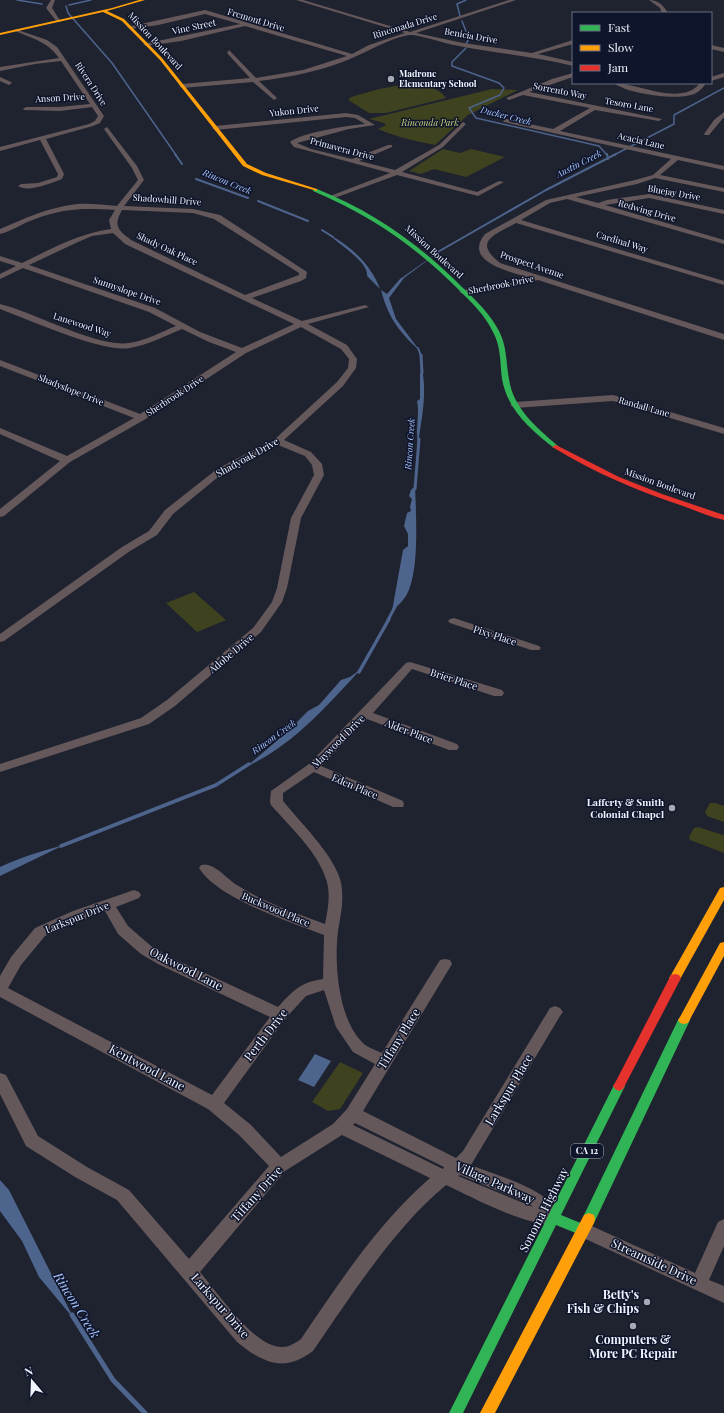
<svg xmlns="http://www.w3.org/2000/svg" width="724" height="1413" viewBox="0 0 724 1413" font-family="'Playfair Display',serif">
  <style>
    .green { fill: #3f421f }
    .water { fill: #4d648d }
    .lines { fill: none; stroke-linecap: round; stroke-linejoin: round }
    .stream-far4 { stroke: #4d648d; stroke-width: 1.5 }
    .stream-far3 { stroke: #4d648d; stroke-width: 2 }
    .stream-far2 { stroke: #4d648d; stroke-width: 3 }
    .stream-far1 { stroke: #4d648d; stroke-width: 3.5 }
    .stream { stroke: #4d648d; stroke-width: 5 }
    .street { fill: #64585b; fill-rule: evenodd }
    .fast { fill: #30b455; fill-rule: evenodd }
    .slow { fill: #ff9f0a; fill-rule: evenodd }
    .jam { fill: #e5322d; fill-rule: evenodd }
    .poi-dot { fill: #a7aab6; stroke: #0f152b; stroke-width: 1.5 }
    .labels { text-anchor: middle; stroke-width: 3; stroke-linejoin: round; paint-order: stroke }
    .far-street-label { font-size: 9px; fill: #f0f4fe; stroke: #0f152b }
    .far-poi-label { font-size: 9px; font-weight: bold; fill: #f0f4fe; stroke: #0f152b; text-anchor: start }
    .far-water-label { font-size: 9px; font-style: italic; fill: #a9c6fe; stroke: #0f152b }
    .far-park-label { font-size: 9px; font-style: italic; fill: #ced683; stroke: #0f152b }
    .shield { fill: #0f152b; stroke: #acb1bf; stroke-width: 1 }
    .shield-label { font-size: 9px; font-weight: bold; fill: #f0f4fe }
    .street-label { font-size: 10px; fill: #f0f4fe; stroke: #0f152b }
    .poi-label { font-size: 10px; font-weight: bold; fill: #f0f4fe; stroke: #0f152b; text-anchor: end }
    .near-street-label { font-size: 12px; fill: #f0f4fe; stroke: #0f152b }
    .near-poi-label { font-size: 12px; font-weight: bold; fill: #f0f4fe; stroke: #0f152b; text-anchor: end }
    .near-water-label { font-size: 13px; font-style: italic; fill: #a9c6fe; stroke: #0f152b }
  </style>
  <rect width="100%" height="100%" fill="#1f222f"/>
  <path class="green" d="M 407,84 C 419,86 439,86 446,98 L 386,113 L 369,113 L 348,100 L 351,97 L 379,89 Z
    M 492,89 L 518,90 L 468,115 L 435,145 C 415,141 396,137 378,129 L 386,125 L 384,123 L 369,119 Z
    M 443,149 L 460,153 L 471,149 L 505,157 L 466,177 L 434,169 L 421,174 L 409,171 Z
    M 194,592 L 226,620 L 197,632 L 166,603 Z
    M 710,803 L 716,803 L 724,806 L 724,822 L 707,816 L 705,812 Z
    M 698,827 L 723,835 L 724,834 L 724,853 L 690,840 L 689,837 L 694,828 Z
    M 340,1062 L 363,1073 L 340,1109 L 328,1111 L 312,1102 Z"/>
  <path class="water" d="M 330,235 C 351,246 372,266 380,289 L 367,276 C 369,262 339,245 330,235 Z
    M 440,251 L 404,278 L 389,298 L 396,319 L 420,351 C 399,332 388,317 381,290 L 387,294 L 400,279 Z
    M 422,369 C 427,393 422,418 418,443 C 415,429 420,414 417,401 L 420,399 L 420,374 Z
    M 415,486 C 416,513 419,561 410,587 C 407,597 400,604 392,611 L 403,550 L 408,546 L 408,534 L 404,526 L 407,513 L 411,511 L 410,507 L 412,499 L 409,496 L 411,490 Z
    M 361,669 C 327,706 292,746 246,767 L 286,733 L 308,711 L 319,705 L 341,680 L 350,677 Z
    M 64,845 L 0,876 L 0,867 C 21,857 42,851 64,845 Z
    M 315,1054 L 331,1061 L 314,1087 L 298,1080 Z
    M 0,1180 L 9,1190 L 74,1319 L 39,1277 L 22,1241 L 0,1211 Z"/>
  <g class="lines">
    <path class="stream-far4" d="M 17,0 L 42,4
      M 69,5 L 91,0
      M 66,6 L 68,13 L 112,63 L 176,155
      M 460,16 L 457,4 L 466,0
      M 462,21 L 469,39 L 466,44
      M 466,48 L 452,62 L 452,66 L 499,83 L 504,88 L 500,95 L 469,108 L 476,118 L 599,146 L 607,155
      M 614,155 L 674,124 L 674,115 L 724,88"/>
    <path class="stream-far3" d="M 175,154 L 182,164
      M 607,154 L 608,159
      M 196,179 L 248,198
      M 258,201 L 308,221
      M 322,230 L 333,237
      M 436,253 L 546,190 L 616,154
      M 418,348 L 421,356"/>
    <path class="stream-far2" d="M 421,355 L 422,373
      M 415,489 L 419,439
      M 388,620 L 395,607"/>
    <path class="stream-far1" d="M 359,672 L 389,619
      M 61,846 L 216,785 L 249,764"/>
    <path class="stream" d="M 72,1315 L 113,1380 L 145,1413"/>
    <path class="street" d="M 51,0 L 55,0 L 52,8 L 61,22 L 57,22 L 46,8 Z
      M 296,0 L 303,0 L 410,32 L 509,0 L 516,0 L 416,33 L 463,43 L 532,53 L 573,40 L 573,44 L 538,54 L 573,62 L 573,66 C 534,56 493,53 454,45 C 444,43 417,34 409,35 C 388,39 369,51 350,59 C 321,71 291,77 259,81 L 276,97 L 277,98 L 274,100 L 253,82 L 182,88 L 179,86 L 182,84 L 250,78 L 227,53 L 229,50 L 256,78 L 303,70 L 347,56 L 245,26 L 181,41 L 146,46 L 143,44 L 240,24 L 205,14 L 158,25 L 130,29 L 127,27 L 205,10 L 352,54 L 369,45 L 405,33 Z
      M 649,0 C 658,0 663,5 668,13 L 662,13 L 660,8 Z
      M 15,29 L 47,40 L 57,47 L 104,116 L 100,123 L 93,126 L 46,139 L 64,174 L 62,179 C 52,183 27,193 18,186 L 21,184 L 38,183 L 57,177 L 58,174 L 40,140 L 0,151 L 0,147 L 89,124 L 95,121 L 98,116 L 92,107 L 60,111 L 24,110 L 23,109 L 26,107 L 60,107 L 90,104 L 61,61 L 35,64 L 0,71 L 0,67 L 59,58 C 48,42 32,38 15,31 Z
      M 711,45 L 724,48 L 724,52 L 711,49 Z
      M 573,73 L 573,77 L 529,92 L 662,119 L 659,121 L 595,110 L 560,131 L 724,166 L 724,170 L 678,160 L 660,175 L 724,188 L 724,192 L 655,178 L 637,184 L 576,197 L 598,203 L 607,200 L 649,194 L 724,210 L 724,214 L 649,198 L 605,205 L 724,240 L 724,244 L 567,199 L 550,203 L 521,220 L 724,281 L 724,285 L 516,223 C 495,235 472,241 500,263 L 724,334 L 724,340 L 538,280 L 512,287 L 463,294 L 459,292 L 463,290 L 512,283 L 530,278 C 511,272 462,262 485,234 L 546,200 L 635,180 L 653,175 L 671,159 L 504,122 L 503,121 L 506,119 L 553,129 L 590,108 L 523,95 L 509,100 L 506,98 L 552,79 Z
      M 724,73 L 724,77 L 711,81 L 711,77 Z
      M 0,77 L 11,82 L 12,83 L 9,85 L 0,81 Z
      M 614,83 C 637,83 682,107 700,83 L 706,83 C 702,89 698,93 691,95 C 674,100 628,94 614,83 Z
      M 724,112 L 724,117 L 709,135 L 705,135 L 704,134 L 714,120 Z
      M 346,113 L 358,115 L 375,125 L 349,129 L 297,143 L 311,149 L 352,159 L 388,145 L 392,145 L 392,147 L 359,161 L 395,170 L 439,145 L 463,122 L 466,124 L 443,147 L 402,172 L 477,192 L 499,181 L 504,182 L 478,196 L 397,175 L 332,199 L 329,197 L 330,196 L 390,173 L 294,147 L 290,142 C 300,133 350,125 365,124 L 355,118 L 346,117 L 215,130 L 212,128 L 215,126 Z
      M 107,127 L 137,166 L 144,180 L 124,206 L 193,209 L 220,215 L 307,272 L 306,278 L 301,281 L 252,298 L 302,321 L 365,305 L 369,307 L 308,324 L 347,345 L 357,359 L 356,368 L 343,386 L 284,440 L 311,452 L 322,464 L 324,475 L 301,518 L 287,588 L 282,602 L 261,632 L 175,706 L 149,724 L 0,772 L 0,764 L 141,718 L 167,700 L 253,628 L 272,602 L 277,588 L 291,518 L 314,475 L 312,465 L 305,456 L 278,445 L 223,473 L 173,514 L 157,535 L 130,551 L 4,641 L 0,642 L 0,634 L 122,547 L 149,531 L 165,510 L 217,469 L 275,439 L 337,382 L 348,368 L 349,359 L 341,349 L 301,327 L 246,353 L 144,420 L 70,462 L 4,516 L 0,517 L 0,509 L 60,461 L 0,434 L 0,428 L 67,456 L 134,418 L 0,366 L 0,360 L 140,414 L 236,352 L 209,342 L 182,329 C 165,336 148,345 130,348 C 102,353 30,320 0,309 L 0,304 C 34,312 97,348 129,343 C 145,341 161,332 176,326 L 149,312 L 23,268 L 0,279 L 0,274 L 16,266 L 0,261 L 0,256 L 22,263 C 53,248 77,234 111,229 L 109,220 L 115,210 C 84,208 65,208 35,219 C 23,223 12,231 0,234 L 0,229 C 25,218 50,207 77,204 C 90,203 104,205 117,206 L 138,180 L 132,168 L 104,129 ZM 122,210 L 193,213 L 214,219 L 299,273 L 299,275 L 245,295 L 131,240 C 118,230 113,226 122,210 ZM 113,233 L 125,244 L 294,324 L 242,348 L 200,332 L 155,308 L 29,265 L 78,242 L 92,236 Z
      M 613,395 L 724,428 L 724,434 L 613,401 L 515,408 L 510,405 L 515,402 Z
      M 454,618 L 539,646 L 541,648 L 539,650 L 531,650 L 450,623 L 448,621 L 450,619 Z
      M 410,662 L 502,690 L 504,693 L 502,696 L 494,696 L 412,669 L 373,713 L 457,744 L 459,747 L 457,750 L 449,750 L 367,719 L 321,766 L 403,801 L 404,804 L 403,807 L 393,807 L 314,772 L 283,793 L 283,801 C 300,822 332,853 340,879 C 345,897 341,913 338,931 C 334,963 338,1019 363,1043 C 368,1048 376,1050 382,1053 L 440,960 L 445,959 L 450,960 L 452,964 L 363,1111 L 456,1158 L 463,1151 L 550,1008 L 555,1006 L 560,1008 L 563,1012 L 560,1016 L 471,1165 C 500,1177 548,1188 563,1218 L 560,1223 C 536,1232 470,1196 446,1185 C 394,1228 351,1296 313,1351 C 284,1373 263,1363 237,1342 L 117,1200 L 75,1177 L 26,1146 L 0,1094 L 0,1073 L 6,1075 L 38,1136 L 87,1167 L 129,1190 L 189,1259 L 269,1166 L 239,1135 L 208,1109 L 0,997 L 0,976 L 11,957 L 35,928 L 73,911 L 134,890 L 139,892 L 141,895 L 139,898 L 116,907 L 128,926 L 151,946 L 168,956 L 278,1007 C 292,992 300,982 323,979 L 324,935 C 291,922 218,899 199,868 L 201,865 C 213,861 227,879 237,885 C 264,903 296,913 325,924 C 328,910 331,893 326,879 C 317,851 290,827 271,805 L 270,802 L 271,791 L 309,764 L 406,663 ZM 105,911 L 118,934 L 141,954 L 158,964 L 270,1017 L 212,1095 L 8,988 L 21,965 L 45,936 ZM 324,990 L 336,1027 L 353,1052 L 375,1064 L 347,1109 L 333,1124 L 281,1157 L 251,1125 L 224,1103 L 285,1019 L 306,996 ZM 355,1123 L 444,1167 L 443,1169 L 353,1125 ZM 342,1135 L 430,1178 C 378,1223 339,1283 301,1339 C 292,1345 286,1349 275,1346 C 251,1341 216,1291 200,1272 L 285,1171 ZM 460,1175 L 530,1204 L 533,1207 L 458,1176 Z
      M 724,1219 L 724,1246 L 709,1280 L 724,1286 L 724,1303 L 577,1235 L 574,1230 L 577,1225 L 583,1222 L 695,1273 L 718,1222 Z"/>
    <path class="fast" d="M 313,189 L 317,189 C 374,212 419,244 462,287 C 476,300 490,314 499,331 C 507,346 506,363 509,379 C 513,408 537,428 558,446 L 558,448 L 554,448 C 531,430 507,409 502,379 C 500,363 501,346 493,332 C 485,315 471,302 458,289 C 415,246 370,215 313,191 Z
      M 684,1016 L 688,1017 L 690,1020 L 594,1223 L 589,1225 L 584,1223 L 583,1219 L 584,1215 L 678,1020 L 680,1017 Z
      M 619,1081 L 623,1083 L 625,1086 L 561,1215 L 588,1226 L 589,1230 L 588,1234 L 583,1236 L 556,1225 L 463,1413 L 449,1413 L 615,1083 Z"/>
    <path class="slow" d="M 139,0 L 145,0 L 107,11 L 124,19 L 162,58 L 247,164 L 266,173 L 317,189 L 317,191 L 262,175 L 243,166 L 160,60 L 122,21 L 103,12 L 0,35 L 0,33 L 112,8 Z
      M 724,887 L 724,900 L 679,981 L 675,982 L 671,981 L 669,978 L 671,975 L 720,888 Z
      M 724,942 L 724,956 L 688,1023 L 684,1024 L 680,1023 L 678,1020 L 680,1017 L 720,943 Z
      M 589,1213 L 594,1215 L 595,1219 L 594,1223 L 495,1413 L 480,1413 L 584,1215 Z"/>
    <path class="jam" d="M 556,445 L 619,477 L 662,494 L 724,515 L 724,520 C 710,517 697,511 683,506 C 638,491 595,473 554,448 L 552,447 Z
      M 675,974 L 679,975 L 681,978 L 623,1089 L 619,1091 L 615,1089 L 613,1086 L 615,1083 L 671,975 Z"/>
  </g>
  <g class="poi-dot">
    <circle cx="391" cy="79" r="4"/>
    <circle cx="672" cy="808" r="4"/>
    <circle cx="647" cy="1302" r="4"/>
    <circle cx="633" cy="1326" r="4"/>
  </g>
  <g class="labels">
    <g class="far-street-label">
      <text transform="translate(256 20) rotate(17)" y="3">Fremont Drive</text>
      <text transform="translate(405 26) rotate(-17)" y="3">Rinconada Drive</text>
      <text transform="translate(194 27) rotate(-12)" y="3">Vine Street</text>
      <text transform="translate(471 36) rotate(10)" y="3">Benicia Drive</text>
      <text transform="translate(155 41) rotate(47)" y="3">Mission Boulevard</text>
      <text transform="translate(91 84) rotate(57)" y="3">Rivera Drive</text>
      <text transform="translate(560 91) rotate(11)" y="3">Sorrento Way</text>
      <text transform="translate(60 98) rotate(-3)" y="3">Anson Drive</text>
      <text transform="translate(629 105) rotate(10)" y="3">Tesoro Lane</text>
      <text transform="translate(294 111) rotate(-6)" y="3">Yukon Drive</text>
      <text transform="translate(641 141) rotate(13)" y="3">Acacia Lane</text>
      <text transform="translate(342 149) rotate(15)" y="3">Primavera Drive</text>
      <text transform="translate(674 193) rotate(10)" y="3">Bluejay Drive</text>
      <text transform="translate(167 200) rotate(4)" y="3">Shadowhill Drive</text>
      <text transform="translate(647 211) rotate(16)" y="3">Redwing Drive</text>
      <text transform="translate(622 242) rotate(17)" y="3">Cardinal Way</text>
      <text transform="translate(167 249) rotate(25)" y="3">Shady Oak Place</text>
      <text transform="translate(434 252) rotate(42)" y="3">Mission Boulevard</text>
      <text transform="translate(532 265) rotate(19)" y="3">Prospect Avenue</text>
      <text transform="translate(501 285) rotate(-11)" y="3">Sherbrook Drive</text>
      <text transform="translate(127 291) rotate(19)" y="3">Sunnyslope Drive</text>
      <text transform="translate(82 325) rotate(18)" y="3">Lanewood Way</text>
      <text transform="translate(71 390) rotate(22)" y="3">Shadyslope Drive</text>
      <text transform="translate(175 396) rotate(-33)" y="3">Sherbrook Drive</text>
      <text transform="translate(644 407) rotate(16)" y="3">Randall Lane</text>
      <text transform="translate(660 484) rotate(20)" y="3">Mission Boulevard</text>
    </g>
    <g class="far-poi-label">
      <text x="399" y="77">Madrone<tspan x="399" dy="10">Elementary School</tspan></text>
    </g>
    <g class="far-water-label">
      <text transform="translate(506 116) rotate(14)" y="3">Ducker Creek</text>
      <text transform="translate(579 164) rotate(-27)" y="3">Austin Creek</text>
      <text transform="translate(227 182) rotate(22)" y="3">Rincon Creek</text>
      <text transform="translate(410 444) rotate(-86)" y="3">Rincon Creek</text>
      <text transform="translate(274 737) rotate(-36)" y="3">Rincon Creek</text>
    </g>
    <g class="far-park-label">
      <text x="430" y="126">Rinconda Park</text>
    </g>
    <rect class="shield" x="571" y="1144" width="32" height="14" rx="3"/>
    <g class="shield-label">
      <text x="587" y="1154">CA 12</text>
    </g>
    <g class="street-label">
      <text transform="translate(247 457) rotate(-29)" y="4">Shadyoak Drive</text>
      <text transform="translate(495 635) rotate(18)" y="4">Pixy Place</text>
      <text transform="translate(231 653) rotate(-40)" y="4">Adobe Drive</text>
      <text transform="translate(454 679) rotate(18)" y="4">Brier Place</text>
      <text transform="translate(409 731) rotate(21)" y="4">Alder Place</text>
      <text transform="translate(338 741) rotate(-45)" y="4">Maywood Drive</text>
      <text transform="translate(355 786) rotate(23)" y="4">Eden Place</text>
      <text transform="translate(276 909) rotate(23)" y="4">Buckwood Place</text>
      <text transform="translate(77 917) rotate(-22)" y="4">Larkspur Drive</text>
    </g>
    <g class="poi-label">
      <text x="664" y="806">Lafferty &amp; Smith<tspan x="664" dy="12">Colonial Chapel</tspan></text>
    </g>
    <g class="near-street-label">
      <text transform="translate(186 969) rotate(27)" y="4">Oakwood Lane</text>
      <text transform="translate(266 1035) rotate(-52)" y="4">Perth Drive</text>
      <text transform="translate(399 1039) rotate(-58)" y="4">Tiffany Place</text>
      <text transform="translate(147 1068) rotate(28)" y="4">Kentwood Lane</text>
      <text transform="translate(509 1090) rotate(-59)" y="4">Larkspur Place</text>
      <text transform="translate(495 1183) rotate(24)" y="4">Village Parkway</text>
      <text transform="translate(257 1194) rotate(-48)" y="4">Tiffany Drive</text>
      <text transform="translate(544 1210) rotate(-63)" y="4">Sonoma Highway</text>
      <text transform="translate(654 1262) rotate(25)" y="4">Streamside Drive</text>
      <text transform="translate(220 1306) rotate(49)" y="4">Larkspur Drive</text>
    </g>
    <g class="near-poi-label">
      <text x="639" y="1299">Betty's<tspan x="639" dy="14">Fish &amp; Chips</tspan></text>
      <text x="633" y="1344" text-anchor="middle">Computers &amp;<tspan x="633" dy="14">More PC Repair</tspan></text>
    </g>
    <g class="near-water-label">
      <text transform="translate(77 1305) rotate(58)" y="5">Rincon Creek</text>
    </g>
  </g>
  <rect x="572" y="12" width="140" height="72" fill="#0f152b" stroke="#696e7f"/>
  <rect x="580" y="25" width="20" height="6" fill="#30b455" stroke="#696e7f"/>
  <text x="608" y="32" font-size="12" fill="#f0f4fe">Fast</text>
  <rect x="580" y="45" width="20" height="6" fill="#ff9f0a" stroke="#696e7f"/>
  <text x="608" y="52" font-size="12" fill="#f0f4fe">Slow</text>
  <rect x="580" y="65" width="20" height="6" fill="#e5322d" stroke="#696e7f"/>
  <text x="608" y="72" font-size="12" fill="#f0f4fe">Jam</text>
  <g transform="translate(32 1381) rotate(341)" stroke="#0f152b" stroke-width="3" paint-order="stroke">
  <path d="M0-3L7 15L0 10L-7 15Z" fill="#f0f4fe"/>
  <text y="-6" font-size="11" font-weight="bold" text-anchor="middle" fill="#f0f4fe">N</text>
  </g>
</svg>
